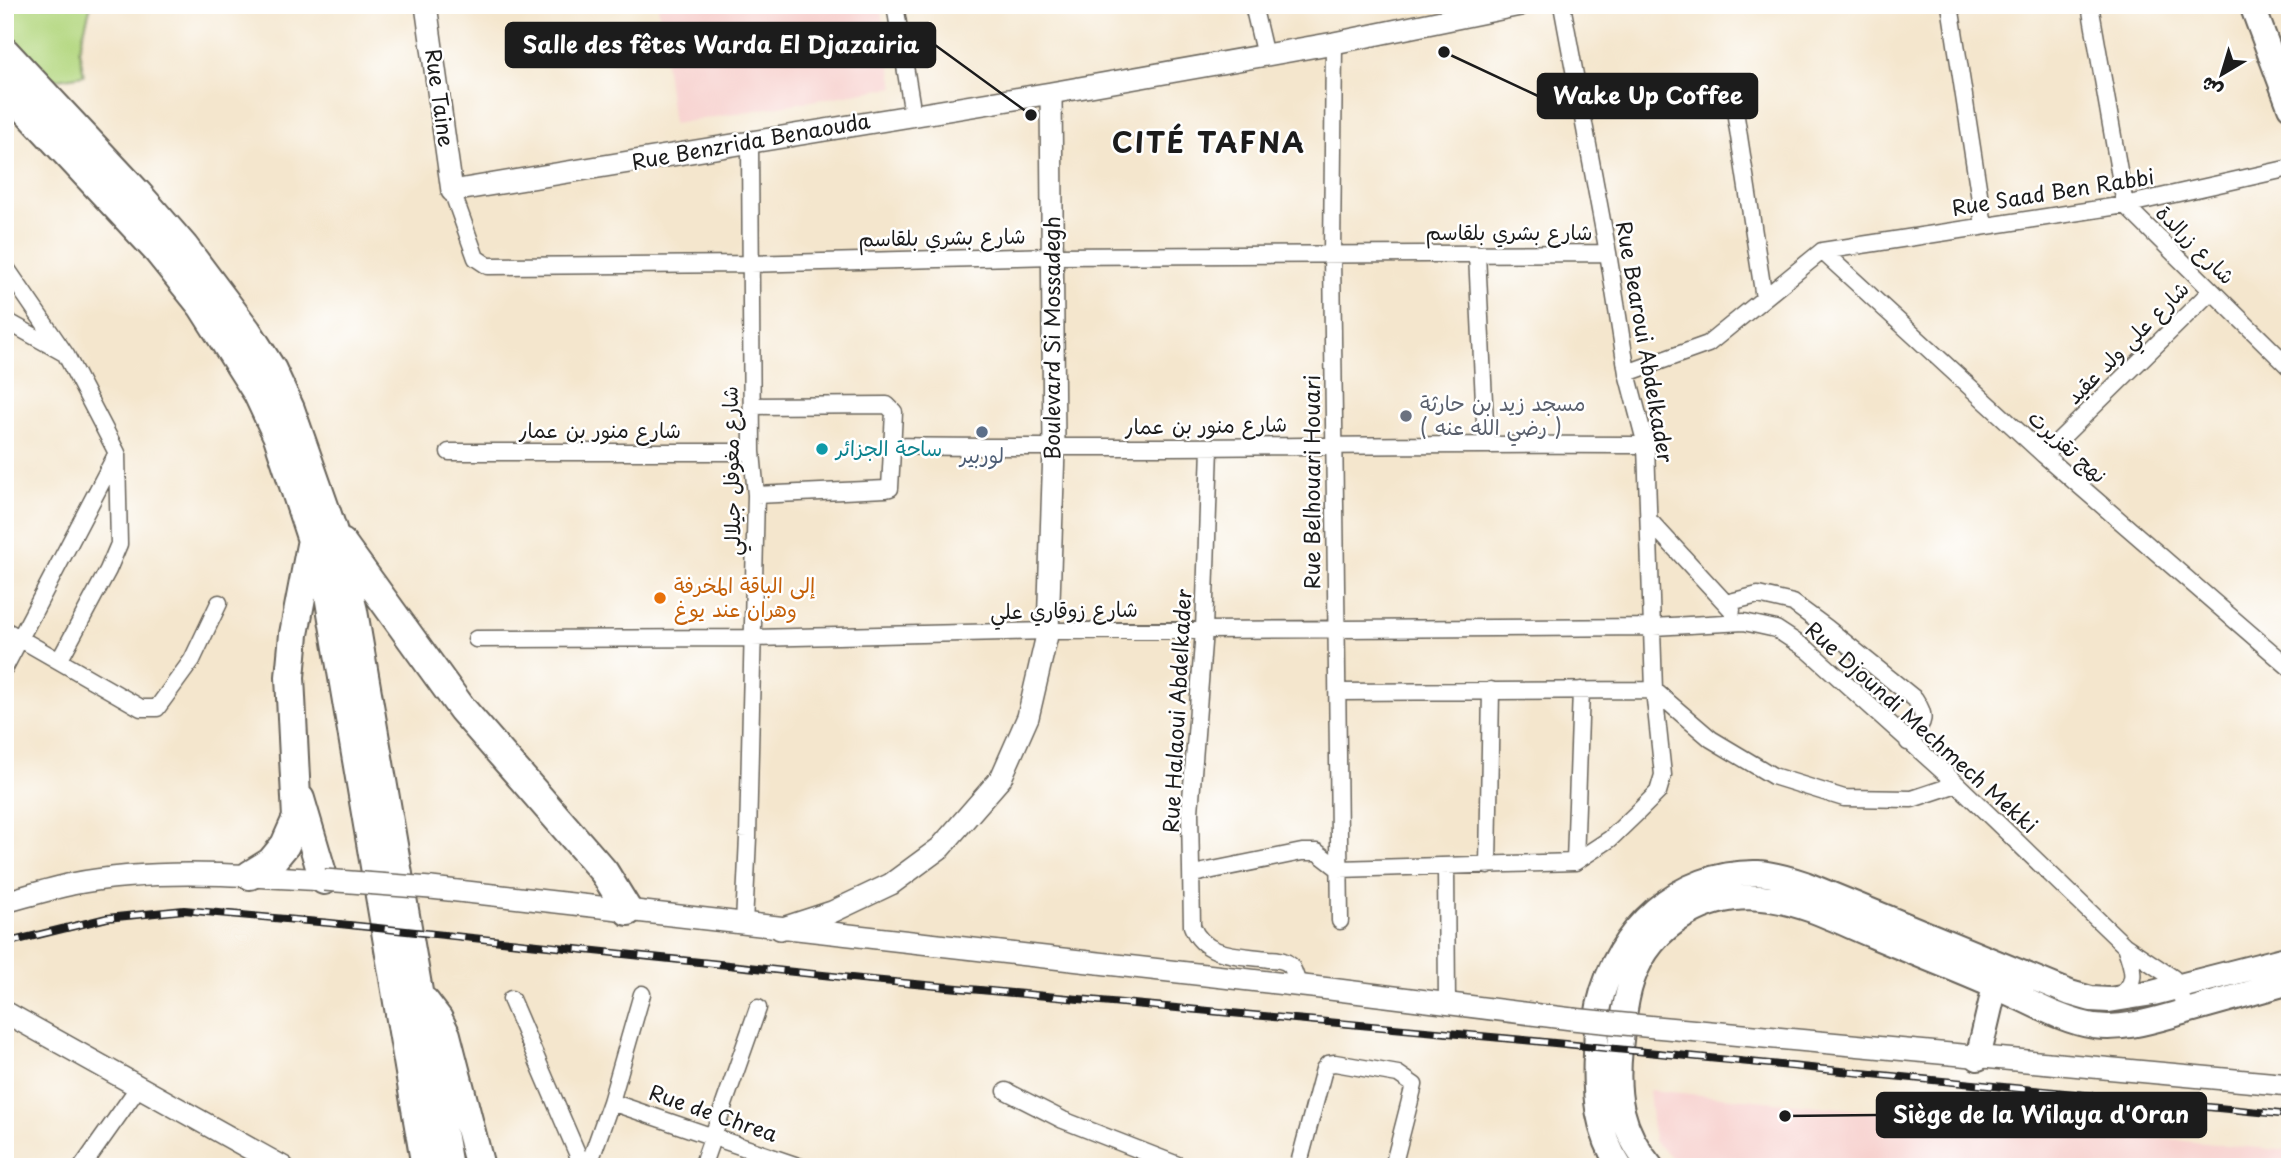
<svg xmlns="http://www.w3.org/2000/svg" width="2295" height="1172" viewBox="0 0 2295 1172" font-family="'Playpen Sans','Playpen Sans Arabic',sans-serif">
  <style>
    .built { fill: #f7d0cd }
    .green { fill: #b3d77f; stroke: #687a4e; stroke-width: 2 }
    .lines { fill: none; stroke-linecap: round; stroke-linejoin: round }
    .street-casing { stroke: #68635a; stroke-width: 19 }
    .secondary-casing { stroke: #68635a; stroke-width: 24 }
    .primary-casing { stroke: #68635a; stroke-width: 28 }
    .highway-casing { stroke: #68635a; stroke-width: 32 }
    .street { stroke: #fff; stroke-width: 16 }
    .secondary { stroke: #fff; stroke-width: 21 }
    .primary { stroke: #fff; stroke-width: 24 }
    .highway { stroke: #fff; stroke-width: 28 }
    .rail-casing { stroke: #1c1c1c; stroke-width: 8 }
    .rail { stroke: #fff; stroke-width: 5; stroke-dasharray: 16; stroke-linecap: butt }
    .secondary-bridge-casing { stroke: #68635a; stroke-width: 24; stroke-linecap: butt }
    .secondary-bridge { stroke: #fff; stroke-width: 21 }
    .worship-dot { fill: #6b7280; stroke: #fff; stroke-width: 2.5 }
    .service-dot { fill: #5c6f8a; stroke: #fff; stroke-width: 2.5 }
    .culture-dot { fill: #0f9aa8; stroke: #fff; stroke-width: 2.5 }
    .food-dot { fill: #e8710a; stroke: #fff; stroke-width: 2.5 }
    .labels { text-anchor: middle; stroke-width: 5; stroke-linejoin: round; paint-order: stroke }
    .street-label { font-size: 21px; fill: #1c1c1c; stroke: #fff }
    .worship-label { font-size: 21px; fill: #5b616d; stroke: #fff; text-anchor: start }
    .culture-label { font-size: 21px; fill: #0d838f; stroke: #fff; text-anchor: start }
    .service-label { font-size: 21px; fill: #4e5e75; stroke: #fff }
    .food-label { font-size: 21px; fill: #c56008; stroke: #fff; text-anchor: start }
    .district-label { font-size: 28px; font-weight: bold; letter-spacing: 2px; fill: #1c1c1c; stroke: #fff }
    .leader { fill: none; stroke: #1c1c1c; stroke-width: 2.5 }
    .callout-dot { fill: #1c1c1c; stroke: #fff; stroke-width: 2.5 }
    .callout { fill: #1c1c1c; stroke: #1c1c1c; stroke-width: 2.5 }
    .callout-label { font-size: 23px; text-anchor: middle; font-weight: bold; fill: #fff }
  </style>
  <rect width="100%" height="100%" fill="#fff"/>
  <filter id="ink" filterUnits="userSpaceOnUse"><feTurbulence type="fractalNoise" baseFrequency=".0143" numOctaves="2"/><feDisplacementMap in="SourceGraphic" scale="14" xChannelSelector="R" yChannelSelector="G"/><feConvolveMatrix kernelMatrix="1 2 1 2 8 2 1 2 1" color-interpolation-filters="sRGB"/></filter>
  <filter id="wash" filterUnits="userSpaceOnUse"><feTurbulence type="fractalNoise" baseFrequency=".00686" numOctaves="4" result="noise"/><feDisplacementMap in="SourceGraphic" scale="28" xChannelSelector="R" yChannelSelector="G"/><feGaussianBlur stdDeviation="1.57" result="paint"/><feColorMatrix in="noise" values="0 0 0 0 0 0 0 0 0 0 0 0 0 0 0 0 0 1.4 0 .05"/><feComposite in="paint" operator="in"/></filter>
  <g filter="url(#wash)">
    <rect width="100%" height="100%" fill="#f4e6cd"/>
    <path class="built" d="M 658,5 L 880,5 L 894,87 L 673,124 Z
      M 1649,1090 L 2290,1151 L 2290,1167 L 1682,1167 L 1654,1141 Z"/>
    <path class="green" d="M 5,5 L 91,5 L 79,50 L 84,75 L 52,80 L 5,40 Z"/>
  </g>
  <g filter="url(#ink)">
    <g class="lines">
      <g class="street-casing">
        <path id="street" d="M 895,5 L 913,115
          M 1253,5 L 1265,56
          M 1950,5 L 1984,226
          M 2090,5 L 2125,205 L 2290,368
          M 1334,43 L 1332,254 L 1340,921
          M 1736,117 L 1764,298
          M 452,191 L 476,258 L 488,266 L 749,264 L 1054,256 L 1608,253
          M 1822,251 L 2044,455 L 2290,668
          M 1822,251 L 2125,205 L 2290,168
          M 1477,254 L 1486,444
          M 5,266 L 66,355 L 117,453 L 5,667
          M 5,320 L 64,353
          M 1627,373 L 1708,344 L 1822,251
          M 753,406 L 887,405 L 894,412 L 890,488 L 886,489 L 756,495
          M 893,446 C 1144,450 1395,443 1646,445
          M 1210,447 L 1204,630 L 1190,812 L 1192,926 C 1204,958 1240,955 1269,959 C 1276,959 1285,960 1290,965 C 1295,971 1296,978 1298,986
          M 449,452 L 752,452
          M 2044,455 L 2211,291
          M 1649,520 L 1732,610
          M 1726,603 L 1758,595 L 1793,603 L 1827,628 L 1915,699 C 1929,720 1922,723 1908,742
          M 5,630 L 141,708 L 157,708 L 192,660 L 219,603
          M 476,639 L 752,638 L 1048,631 L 1653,627 L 1744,622 L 1776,629 L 1808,650 L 1957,784 L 2125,946 L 2173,978 L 2179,987 L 2185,1011
          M 59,661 L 108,570 L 119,544 L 117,454
          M 1338,692 L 1654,690 L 1711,739 L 1773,776 L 1844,798 L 1912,799 L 1957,784
          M 1575,862 L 1581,690
          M 1488,866 L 1491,690
          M 1446,867 L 1447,1004
          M 1193,874 L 1302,852 L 1317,852 L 1339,869 L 1575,862 L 1610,839 L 1639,811 L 1658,792 L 1663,775 L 1654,690 L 1646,445 L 1627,373 L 1608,253 L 1562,5
          M 744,924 L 748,837 L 756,495 L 752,452 L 750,144
          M 2115,998 C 2140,985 2133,968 2125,946
          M 511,999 L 583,1167
          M 1006,1091 L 1063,1120 L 1183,1167
          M 611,1102 L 801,1167
          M 82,1167 L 140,1085
          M 588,1167 L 611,1102 L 642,994
          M 702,1167 L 758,1008
          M 1298,1167 L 1324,1069 L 1328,1064 L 1335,1063 L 1398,1074 L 1414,1085 L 1393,1167"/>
      </g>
      <g class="secondary-casing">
        <path id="secondary" d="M 426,5 L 452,191 L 1051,93
          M 431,888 L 1330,989 L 1572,1019
          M 5,902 C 27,896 50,889 72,884 C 154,868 241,875 324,880
          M 780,929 L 832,912 L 891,884 L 940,848 L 1001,778 L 1028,717 L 1048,631 L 1054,449 L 1051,93 L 1334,43 L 1520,5
          M 5,1012 L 283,1167
          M 1655,1027 L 2290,1085"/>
      </g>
      <g class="primary-casing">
        <path id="primary" d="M 2252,5 L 2290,107
          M 1978,1058 L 1995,986
          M 1620,1167 C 1597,1133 1594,1094 1596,1054 C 1597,1038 1596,1021 1599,1006 C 1616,930 1678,871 1758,873 C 1774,874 1790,879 1805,884 L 2070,993 L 2091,999 L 2109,1000 L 2153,993 L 2290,958
          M 1651,1167 C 1620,1130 1615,1094 1620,1048 C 1623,1026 1624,1002 1632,980 C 1651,924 1711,889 1770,899 C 1806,904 1840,922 1874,936 C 1916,954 1959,970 2001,989 C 2031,1002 2062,1021 2094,1026 C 2124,1030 2154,1020 2183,1012 C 2218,1002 2254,992 2290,982"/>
      </g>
      <g class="highway-casing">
        <path id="highway" d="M 5,52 L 137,193 L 184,247 L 247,331 L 272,370 L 290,409 L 332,529 L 353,611 L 448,1167
          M 5,87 L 157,250 L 202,306 L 258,394 L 278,437 L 328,589 L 426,1167
          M 342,543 L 462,709 L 604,872 L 628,911
          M 300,799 L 324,880
          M 250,875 L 271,862 L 285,845 L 297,818 L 290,677 L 294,634 L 311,545
          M 425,1002 L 438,1019 L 446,1035 L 480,1167"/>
      </g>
      <use href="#street" class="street"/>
      <use href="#secondary" class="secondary"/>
      <use href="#primary" class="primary"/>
      <use href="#highway" class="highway"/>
      <g class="rail-casing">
        <path id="rail" d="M 5,943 L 107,918 L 184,910 L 330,923 L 861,979 L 1524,1040 L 2290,1115"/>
      </g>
      <use href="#rail" class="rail"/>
      <g class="secondary-bridge-casing">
        <path id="secondary-bridge" d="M 324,880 L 431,888
          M 1572,1019 L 1655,1027"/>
      </g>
      <use href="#secondary-bridge" class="secondary-bridge"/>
    </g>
  </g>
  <circle class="worship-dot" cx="1406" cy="416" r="7"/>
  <circle class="service-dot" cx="982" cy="432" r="7"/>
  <circle class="culture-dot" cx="822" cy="449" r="7"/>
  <circle class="food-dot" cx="660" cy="598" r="7"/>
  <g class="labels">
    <g class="street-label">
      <text transform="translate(439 98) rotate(82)" y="7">Rue Taine</text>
      <text transform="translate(751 142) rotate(-10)" y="7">Rue Benzrida Benaouda</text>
      <text transform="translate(2053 193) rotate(-9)" y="7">Rue Saad Ben Rabbi</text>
      <text x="1509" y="240">شارع بشري بلقاسم</text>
      <text transform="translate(942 238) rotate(-1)" y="7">شارع بشري بلقاسم</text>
      <text transform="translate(2195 245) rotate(45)" y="7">شارع زرالدة</text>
      <text transform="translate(1053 338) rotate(-90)" y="7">Boulevard Si Mossadegh</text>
      <text transform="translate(1644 342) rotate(80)" y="7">Rue Bearoui Abdelkader</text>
      <text transform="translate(2128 343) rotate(-45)" y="7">شارع علي ولد عقيد</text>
      <text transform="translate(1206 426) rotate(-1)" y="7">شارع منور بن عمار</text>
      <text x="600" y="438">شارع منور بن عمار</text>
      <text transform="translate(2067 447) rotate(42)" y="7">نهج تقزيرت</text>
      <text transform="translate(732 471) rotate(-91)" y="7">شارع مغوفل جيلالي</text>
      <text transform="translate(1313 482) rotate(-90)" y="7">Rue Belhouari Houari</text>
      <text transform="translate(1064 611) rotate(-1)" y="7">شارع زوقاري علي</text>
      <text transform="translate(1178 711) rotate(-87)" y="7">Rue Halaoui Abdelkader</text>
      <text transform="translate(1921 728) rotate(42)" y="7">Rue Djoundi Mechmech Mekki</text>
      <text transform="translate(713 1114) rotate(19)" y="7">Rue de Chrea</text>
    </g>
    <g class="worship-label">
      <text x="1420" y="411">مسجد زيد بن حارثة<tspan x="1420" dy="24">( رضي الله عنه )</tspan></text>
    </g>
    <g class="culture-label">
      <text x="836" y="456">ساحة الجزائر</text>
    </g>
    <g class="service-label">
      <text x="982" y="463">لوربير</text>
    </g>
    <g class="food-label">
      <text x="674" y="593">إلى الباقة المخرفة<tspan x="674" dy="24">وهران عند يوغ</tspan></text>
    </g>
    <g class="district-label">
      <text x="1209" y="153">CITÉ TAFNA</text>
    </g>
  </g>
  <path class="leader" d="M1031 115L935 45M1444 52L1538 96M1785 1116L1877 1115"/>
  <g class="callout-dot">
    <circle cx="1031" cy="115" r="7"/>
    <circle cx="1444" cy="52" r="7"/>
    <circle cx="1785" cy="1116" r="7"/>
  </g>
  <g class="callout">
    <rect x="506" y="23" width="429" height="44" rx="7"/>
    <rect x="1538" y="74" width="219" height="44" rx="7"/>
    <rect x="1877" y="1093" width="329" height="44" rx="7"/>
  </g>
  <g class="callout-label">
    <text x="721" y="53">Salle des fêtes Warda El Djazairia</text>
    <text x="1648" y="104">Wake Up Coffee</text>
    <text x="2041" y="1123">Siège de la Wilaya d'Oran</text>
  </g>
  <rect width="2295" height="1172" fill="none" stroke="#fff" stroke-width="28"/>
  <g transform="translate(2222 74) rotate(218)" stroke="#ffffff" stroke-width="5" paint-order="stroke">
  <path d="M0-5L12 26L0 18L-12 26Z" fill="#1c1c1c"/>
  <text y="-10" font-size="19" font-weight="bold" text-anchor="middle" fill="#1c1c1c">ش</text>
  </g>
</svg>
